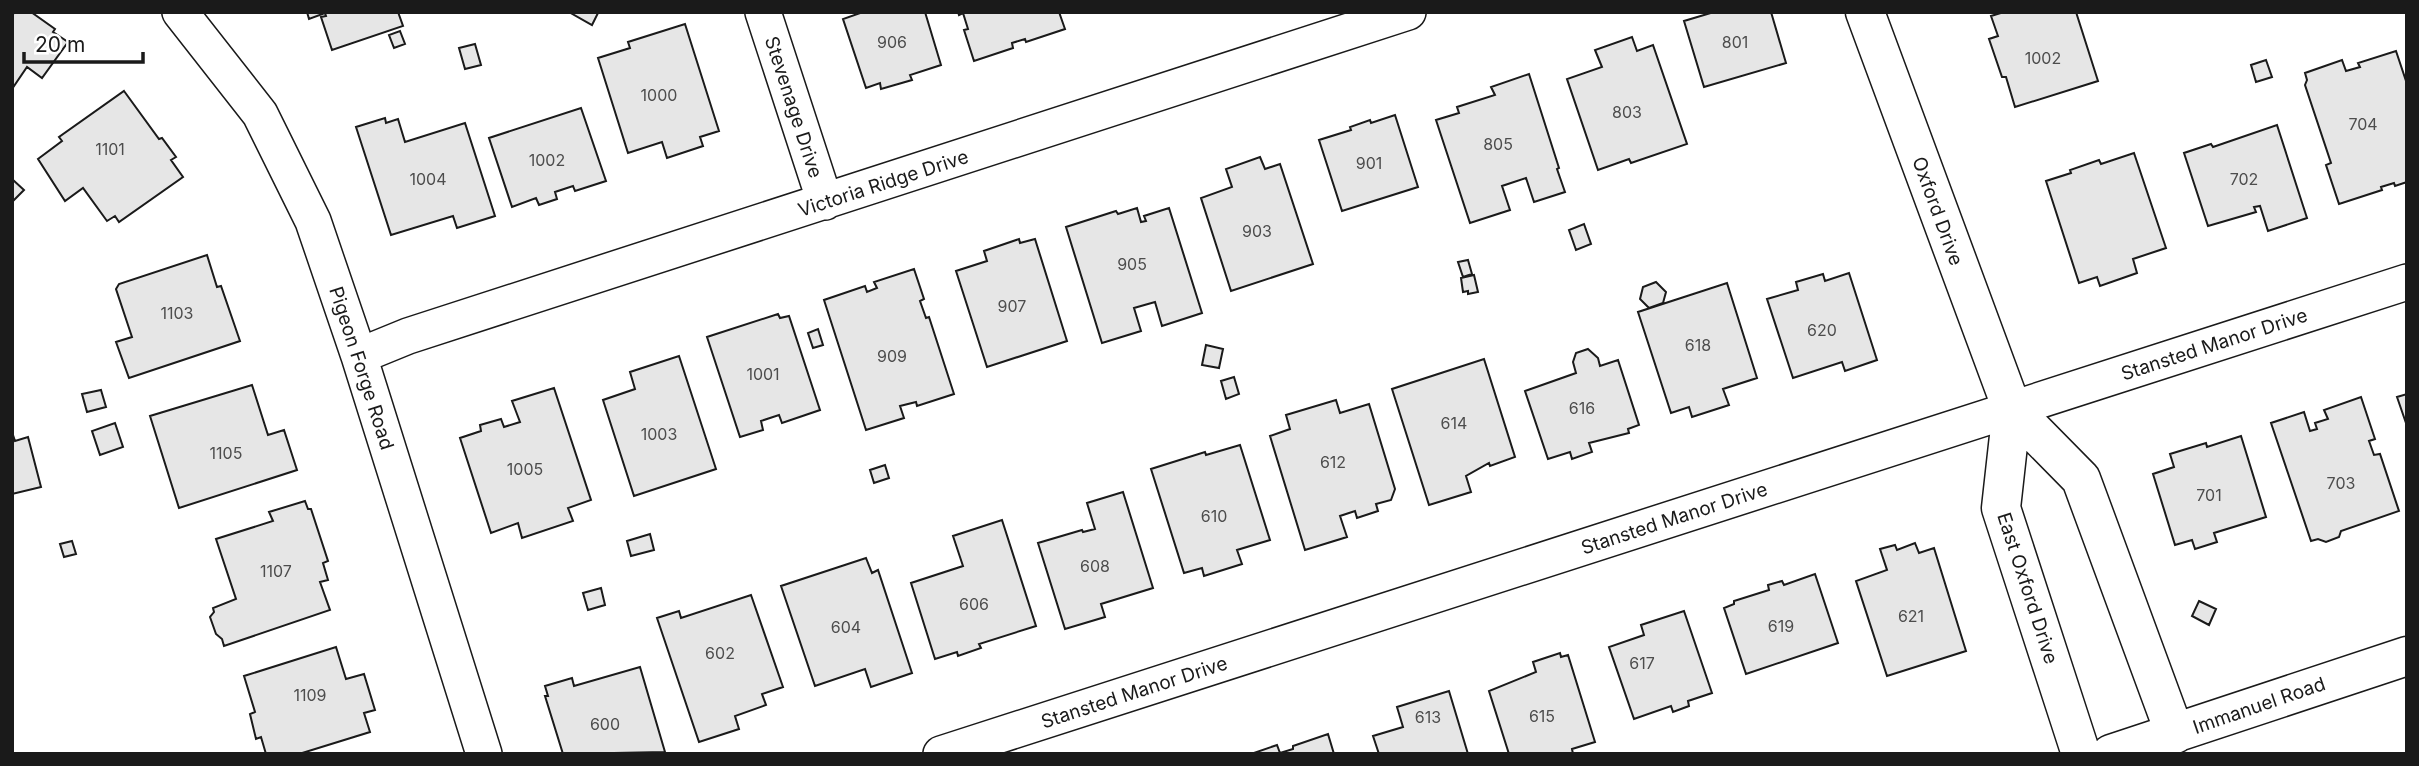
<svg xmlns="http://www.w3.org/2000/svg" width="2419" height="766" viewBox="0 0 2419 766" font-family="Inter,sans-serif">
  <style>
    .building { fill: #e6e6e6; stroke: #1a1a1a; stroke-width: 2 }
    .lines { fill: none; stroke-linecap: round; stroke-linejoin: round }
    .minor-casing { stroke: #1a1a1a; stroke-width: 38 }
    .tertiary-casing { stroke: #1a1a1a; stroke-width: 41 }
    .minor { stroke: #fff; stroke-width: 35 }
    .tertiary { stroke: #fff; stroke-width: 38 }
    .labels { text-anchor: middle; stroke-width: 5; stroke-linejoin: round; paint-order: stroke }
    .number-label { font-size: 16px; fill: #4d4d4d }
    .street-label { font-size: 19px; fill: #1a1a1a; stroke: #fff }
  </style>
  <rect width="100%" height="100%" fill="#fff"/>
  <path class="building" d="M 15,12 L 31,12 L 55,29 L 53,32 L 68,42 L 42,78 L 27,67 L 12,89 L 12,15 Z
    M 307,12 L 398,12 L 403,26 L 332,50 L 321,17 L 326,16 L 325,13 L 309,19 Z
    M 569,12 L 597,12 L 598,13 L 592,25 Z
    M 863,12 L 925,12 L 941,65 L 910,75 L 912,80 L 881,89 L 880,83 L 866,88 L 843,19 Z
    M 958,12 L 1059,12 L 1065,29 L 1026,42 L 1025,39 L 1012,43 L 1013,48 L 974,61 L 964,30 L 968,29 L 963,13 L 959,15 Z
    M 1714,12 L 1771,12 L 1786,63 L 1704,87 L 1684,21 Z
    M 2004,12 L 2076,12 L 2098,81 L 2015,107 L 2006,77 L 2002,77 L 1989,39 L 1998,36 L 1991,16 Z
    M 685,24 L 719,131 L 700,137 L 703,146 L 667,158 L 662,142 L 628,153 L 598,58 L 630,48 L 628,42 Z
    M 400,31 L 405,44 L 394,48 L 389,35 Z
    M 1632,37 L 1637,51 L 1653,45 L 1687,144 L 1631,163 L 1629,159 L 1598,170 L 1567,79 L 1602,67 L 1595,50 Z
    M 475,44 L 481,65 L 465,69 L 459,48 Z
    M 2396,51 L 2407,84 L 2407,182 L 2395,186 L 2394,183 L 2381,187 L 2382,190 L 2339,204 L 2326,165 L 2331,163 L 2305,85 L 2307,80 L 2305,73 L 2342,60 L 2346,71 L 2360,67 L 2358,63 Z
    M 2266,60 L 2272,77 L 2256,82 L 2251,65 Z
    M 1529,74 L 1559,168 L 1557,169 L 1565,192 L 1534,202 L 1526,178 L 1502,186 L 1510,210 L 1470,223 L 1436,120 L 1459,113 L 1457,107 L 1495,95 L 1491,87 Z
    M 124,91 L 159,139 L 162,138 L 176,157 L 171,160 L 183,177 L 119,222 L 115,216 L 107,221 L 83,188 L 65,201 L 38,159 L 62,141 L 59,137 Z
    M 581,108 L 606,181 L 575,191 L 573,186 L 555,192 L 557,199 L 539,205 L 536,198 L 512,207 L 489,138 Z
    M 1395,115 L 1418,187 L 1342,211 L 1319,140 L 1351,130 L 1350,127 L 1370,120 L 1371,123 Z
    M 385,118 L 386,123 L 398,119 L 405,142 L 465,123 L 495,216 L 457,228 L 453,216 L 391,235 L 356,127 Z
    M 2277,125 L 2307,218 L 2268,231 L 2260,206 L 2254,207 L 2256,212 L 2208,226 L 2184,153 L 2211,144 L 2213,147 Z
    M 2134,153 L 2166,248 L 2133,259 L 2137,273 L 2100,286 L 2097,277 L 2079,283 L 2046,181 L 2071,173 L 2070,170 L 2099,160 L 2101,164 Z
    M 1260,157 L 1265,169 L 1280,164 L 1313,264 L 1231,291 L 1201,198 L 1232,187 L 1226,169 Z
    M 12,179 L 24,190 L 12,202 Z
    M 1137,208 L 1141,222 L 1146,221 L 1144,216 L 1169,208 L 1202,313 L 1162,326 L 1155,302 L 1134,308 L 1141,331 L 1102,343 L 1066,227 L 1116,211 L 1118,214 Z
    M 1584,224 L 1591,244 L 1576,250 L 1569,230 Z
    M 1019,239 L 1020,243 L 1035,239 L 1067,341 L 987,367 L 956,271 L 987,261 L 984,251 Z
    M 207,255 L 217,287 L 221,286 L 240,341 L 129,378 L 116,342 L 132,337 L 116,289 L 119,284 Z
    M 1468,260 L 1472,274 L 1463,277 L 1458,262 Z
    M 914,269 L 924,299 L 920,301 L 926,318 L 929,317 L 954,394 L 917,406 L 916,402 L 900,406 L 904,418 L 866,430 L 824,300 L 865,286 L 867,292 L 877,288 L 874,282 Z
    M 1849,273 L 1877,360 L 1845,371 L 1842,362 L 1793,378 L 1767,299 L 1798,290 L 1796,282 L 1823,274 L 1825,281 Z
    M 1474,275 L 1478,292 L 1468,294 L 1468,291 L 1463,292 L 1461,278 Z
    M 1656,282 L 1666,292 L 1663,303 L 1649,308 L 1640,299 L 1643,287 Z
    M 1727,283 L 1757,378 L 1723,389 L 1729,405 L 1692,417 L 1689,407 L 1671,413 L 1638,312 Z
    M 778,314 L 780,318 L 789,316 L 820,410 L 782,423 L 779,415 L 761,421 L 763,430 L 740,437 L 707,337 Z
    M 818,329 L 823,345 L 813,348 L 808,333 Z
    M 1206,345 L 1223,349 L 1219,368 L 1202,365 Z
    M 1588,349 L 1598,358 L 1600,366 L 1618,360 L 1639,425 L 1628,429 L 1629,433 L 1589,443 L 1592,452 L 1572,459 L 1570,452 L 1548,459 L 1525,391 L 1576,373 L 1573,362 L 1576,353 Z
    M 679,356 L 716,469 L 634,496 L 603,400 L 635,389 L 630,372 Z
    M 1484,359 L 1515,457 L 1490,466 L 1489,463 L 1466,476 L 1471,492 L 1429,505 L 1392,389 Z
    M 1234,377 L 1239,394 L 1226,399 L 1221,381 Z
    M 252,385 L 268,435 L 284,430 L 297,470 L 179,508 L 150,416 Z
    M 554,388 L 591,500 L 568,508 L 573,521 L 522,538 L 518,523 L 491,533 L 460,438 L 481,431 L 480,425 L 501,419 L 504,427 L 520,422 L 512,401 Z
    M 101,390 L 106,407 L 87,412 L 82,394 Z
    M 2407,394 L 2407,426 L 2397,397 Z
    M 2361,397 L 2375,439 L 2369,441 L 2374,455 L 2380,454 L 2399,511 L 2341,531 L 2339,537 L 2326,542 L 2318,539 L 2311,541 L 2271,423 L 2304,412 L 2310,431 L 2317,429 L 2315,423 L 2328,419 L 2324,410 Z
    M 1336,400 L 1340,413 L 1369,404 L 1395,489 L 1391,500 L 1376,504 L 1378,511 L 1357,518 L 1355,511 L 1340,516 L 1347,537 L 1305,550 L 1270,436 L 1290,429 L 1286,415 Z
    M 115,423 L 123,447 L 100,455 L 92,431 Z
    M 12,432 L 15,441 L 28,437 L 41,487 L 12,494 Z
    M 2241,436 L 2266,517 L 2214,533 L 2217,542 L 2195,549 L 2192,540 L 2175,545 L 2153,474 L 2174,467 L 2170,454 L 2206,443 L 2207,447 Z
    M 1240,445 L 1270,540 L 1237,550 L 1242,564 L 1204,576 L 1202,568 L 1184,573 L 1151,469 L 1205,452 L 1206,455 Z
    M 885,465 L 889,478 L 874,483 L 870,470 Z
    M 1123,492 L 1153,588 L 1101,604 L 1105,617 L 1065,629 L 1038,543 L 1082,530 L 1083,532 L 1095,529 L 1087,503 Z
    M 305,501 L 308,509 L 311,509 L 328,561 L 323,563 L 328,580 L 320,582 L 330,610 L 224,646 L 222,639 L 216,634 L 210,617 L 214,612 L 213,608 L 236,599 L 216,539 L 273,521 L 269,512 Z
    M 1002,520 L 1036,626 L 979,644 L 981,648 L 958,656 L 957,652 L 935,659 L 911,583 L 963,566 L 953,536 Z
    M 650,534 L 654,550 L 631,556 L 627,541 Z
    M 72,541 L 76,554 L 64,557 L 60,544 Z
    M 1915,543 L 1919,553 L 1934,548 L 1966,651 L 1887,676 L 1856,581 L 1887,570 L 1880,549 L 1895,545 L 1897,550 Z
    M 866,558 L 872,573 L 878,570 L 912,673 L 871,687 L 865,669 L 815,686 L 781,586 Z
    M 1815,574 L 1838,643 L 1746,674 L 1724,608 L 1734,604 L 1734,601 L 1769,590 L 1768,585 L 1782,581 L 1784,585 Z
    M 601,588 L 605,605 L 588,610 L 583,593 Z
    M 751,595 L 783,687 L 762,694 L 766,705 L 735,716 L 739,729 L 699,742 L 657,618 L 679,611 L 681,618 Z
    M 2199,601 L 2216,609 L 2209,625 L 2192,616 Z
    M 1684,611 L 1712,693 L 1688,701 L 1689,706 L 1673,712 L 1671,706 L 1634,719 L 1609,647 L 1644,635 L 1641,625 Z
    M 336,647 L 346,679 L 364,674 L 375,710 L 364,713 L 370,732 L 299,754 L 266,754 L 261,737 L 256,739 L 250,714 L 255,712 L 244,676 Z
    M 1560,653 L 1561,657 L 1568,655 L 1595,742 L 1572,749 L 1573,754 L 1509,754 L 1489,691 L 1536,672 L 1533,662 Z
    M 640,667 L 665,752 L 563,754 L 545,696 L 548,696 L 545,686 L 572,678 L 574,686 Z
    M 1449,691 L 1468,754 L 1379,754 L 1373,736 L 1403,727 L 1397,707 Z
    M 1328,734 L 1334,754 L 1251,754 L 1277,745 L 1280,753 L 1293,749 L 1293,746 Z"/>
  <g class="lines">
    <g class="minor-casing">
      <path id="minor" d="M 180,12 L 260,114 L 313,221 L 359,356 L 484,754
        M 763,12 L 825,202
        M 359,356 L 408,336 L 1408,12
        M 941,754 L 2407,282"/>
    </g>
    <g class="tertiary-casing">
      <path id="tertiary" d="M 1865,12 L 2012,409 L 2081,479 L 2175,734
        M 2012,409 L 2001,508 L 2081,754
        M 2111,754 L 2407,656"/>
    </g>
    <use href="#minor" class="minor"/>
    <use href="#tertiary" class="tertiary"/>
  </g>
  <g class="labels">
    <g class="number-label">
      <text x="892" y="48">906</text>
      <text x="1735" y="48">801</text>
      <text x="2043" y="64">1002</text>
      <text x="659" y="101">1000</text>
      <text x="1627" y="118">803</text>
      <text x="2363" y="130">704</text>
      <text x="1498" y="150">805</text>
      <text x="110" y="155">1101</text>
      <text x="547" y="166">1002</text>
      <text x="1369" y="169">901</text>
      <text x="428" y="185">1004</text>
      <text x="2244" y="185">702</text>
      <text x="1257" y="237">903</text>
      <text x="1132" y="270">905</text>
      <text x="1012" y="312">907</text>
      <text x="177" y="319">1103</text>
      <text x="1822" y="336">620</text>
      <text x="1698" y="351">618</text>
      <text x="892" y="362">909</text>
      <text x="763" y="380">1001</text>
      <text x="1582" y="414">616</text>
      <text x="1454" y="429">614</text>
      <text x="659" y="440">1003</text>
      <text x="226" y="459">1105</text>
      <text x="1333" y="468">612</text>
      <text x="525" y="475">1005</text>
      <text x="2341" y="489">703</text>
      <text x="2209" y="501">701</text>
      <text x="1214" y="522">610</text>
      <text x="1095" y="572">608</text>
      <text x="276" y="577">1107</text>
      <text x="974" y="610">606</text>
      <text x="1911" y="622">621</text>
      <text x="1781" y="632">619</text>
      <text x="846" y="633">604</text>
      <text x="720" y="659">602</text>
      <text x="1642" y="669">617</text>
      <text x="310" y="701">1109</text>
      <text x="1542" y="722">615</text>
      <text x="1428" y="723">613</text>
      <text x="605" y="730">600</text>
    </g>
    <g class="street-label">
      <text transform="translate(794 107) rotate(72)" y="7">Stevenage Drive</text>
      <text transform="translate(883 183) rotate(-18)" y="7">Victoria Ridge Drive</text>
      <text transform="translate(1938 211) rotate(70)" y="7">Oxford Drive</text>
      <text transform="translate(2214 344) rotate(-18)" y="7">Stansted Manor Drive</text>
      <text transform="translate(362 368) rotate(72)" y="7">Pigeon Forge Road</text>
      <text transform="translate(1674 518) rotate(-18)" y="7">Stansted Manor Drive</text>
      <text transform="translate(2028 588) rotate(72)" y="7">East Oxford Drive</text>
      <text transform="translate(1134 692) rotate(-18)" y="7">Stansted Manor Drive</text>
      <text transform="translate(2259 705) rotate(-19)" y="7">Immanuel Road</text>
    </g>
  </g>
  <rect width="2419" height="766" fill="none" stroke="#1a1a1a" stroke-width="28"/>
  <path d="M24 52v10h119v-10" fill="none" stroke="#1a1a1a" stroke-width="3.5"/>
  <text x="35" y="52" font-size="21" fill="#1a1a1a" stroke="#ffffff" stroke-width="5" paint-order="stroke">20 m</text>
</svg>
